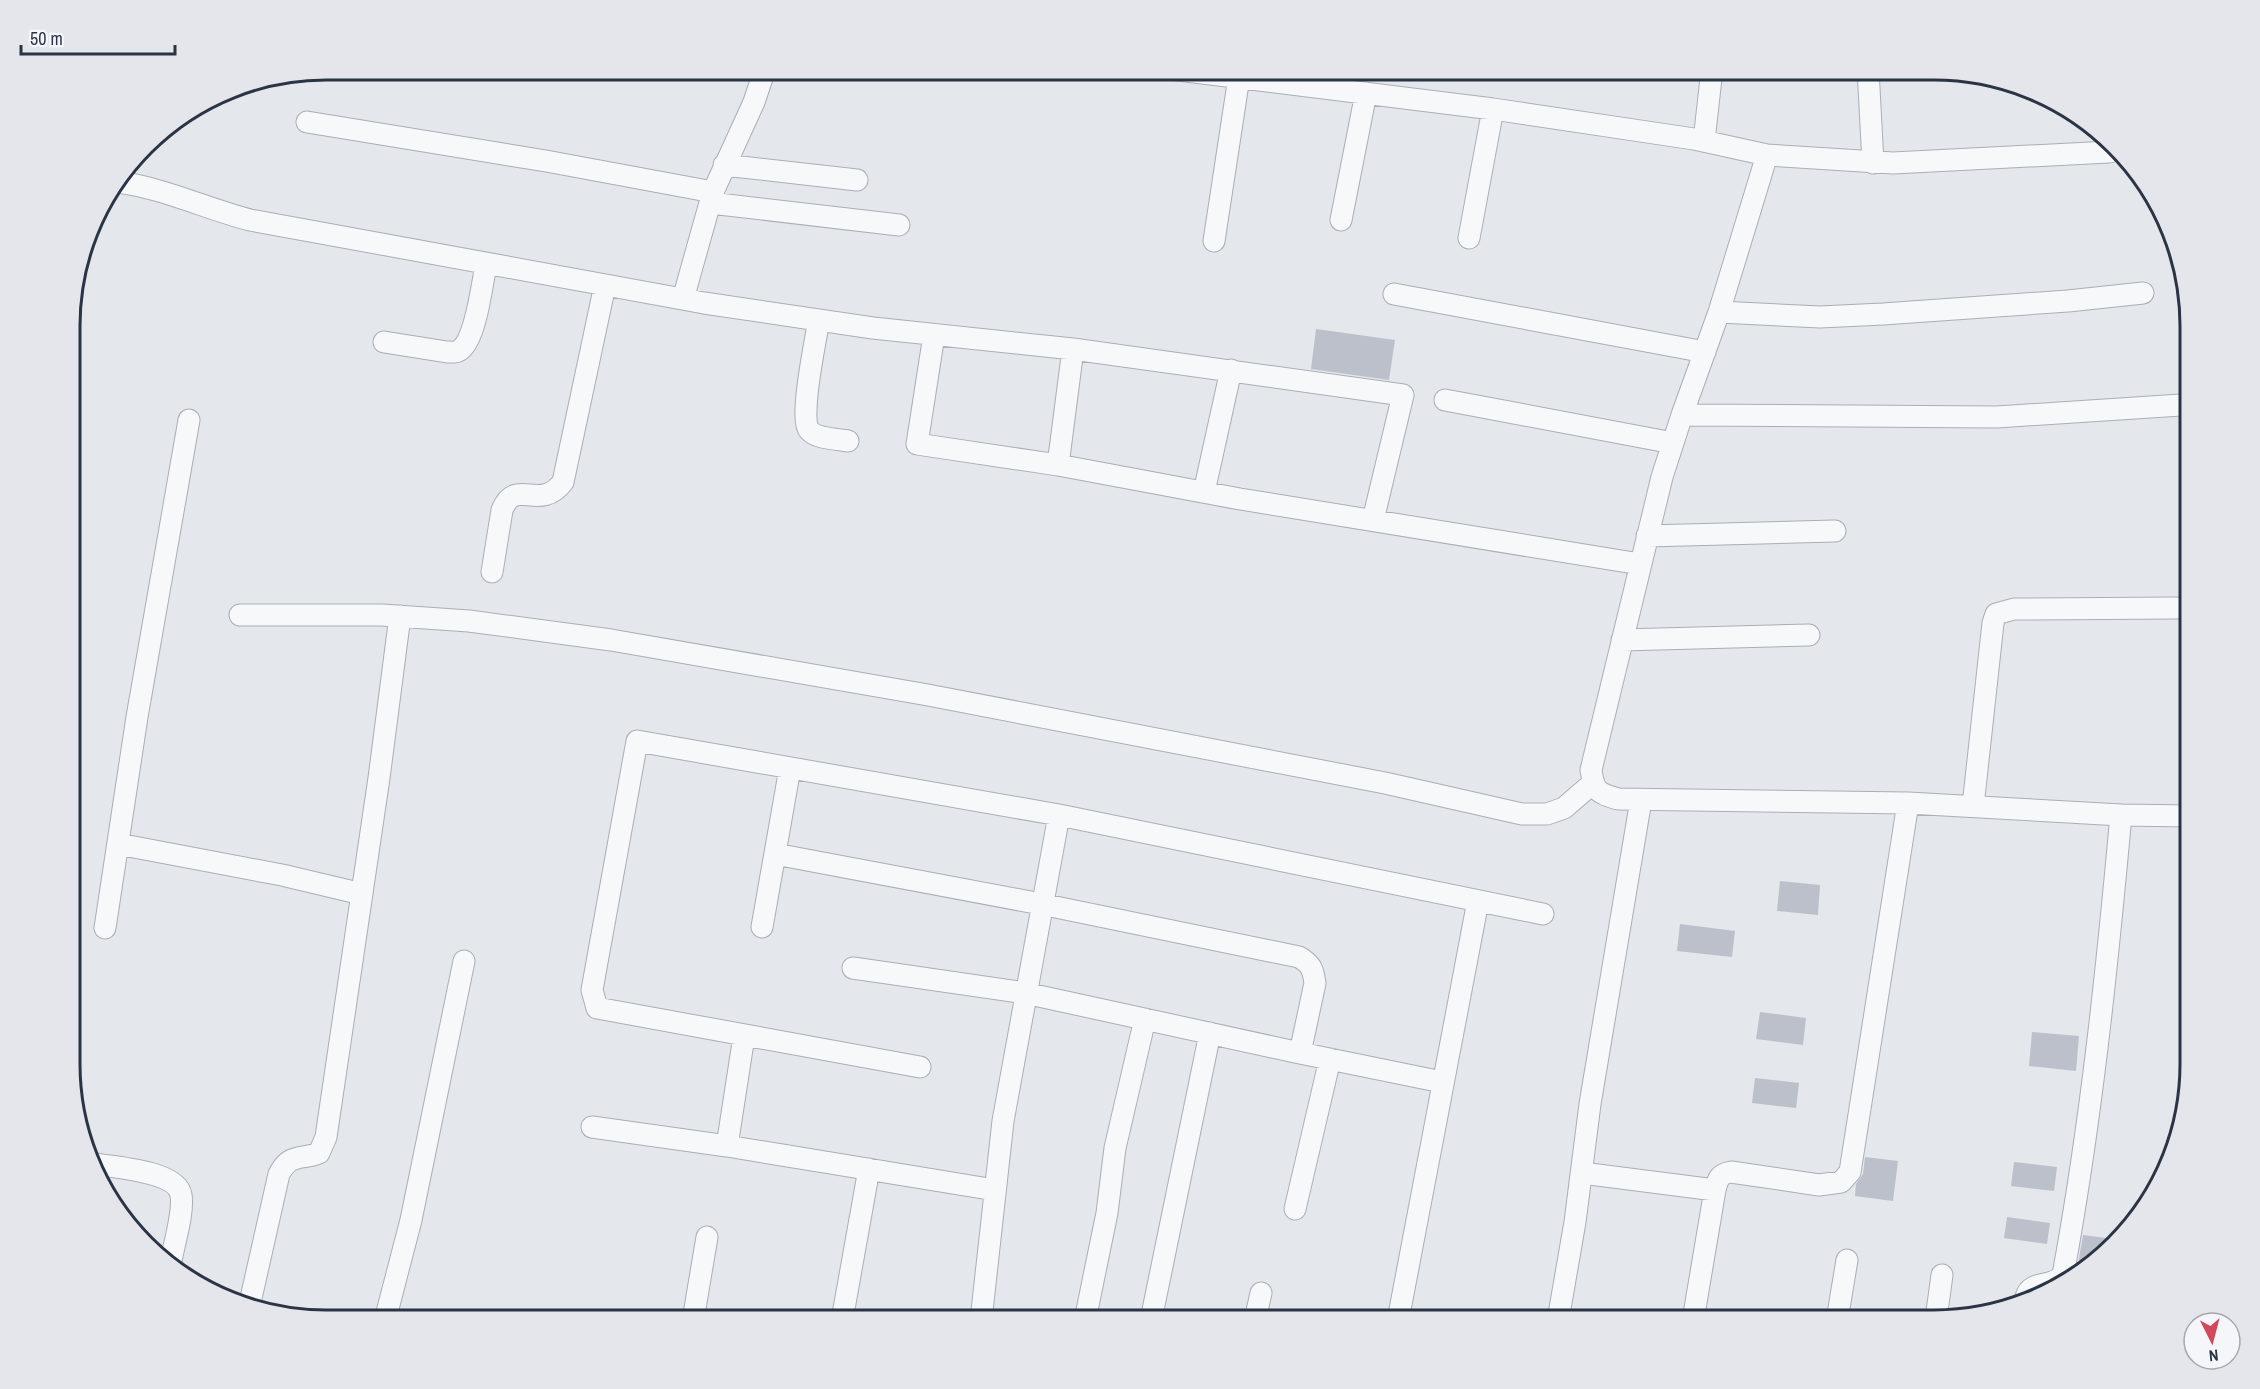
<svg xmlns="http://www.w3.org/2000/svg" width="2260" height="1389" viewBox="0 0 2260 1389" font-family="'Archivo Narrow',sans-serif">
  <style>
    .building { fill: #bbc0ca }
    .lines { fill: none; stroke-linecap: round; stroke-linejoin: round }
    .street-casing { stroke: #a9aeb7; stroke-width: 23 }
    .street { stroke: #f7f8fa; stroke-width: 21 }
    .rim { fill: none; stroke: #2b3445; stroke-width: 3 }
  </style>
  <rect width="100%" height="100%" fill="#e4e7ec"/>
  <path class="building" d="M 1316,329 L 1395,340 L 1389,380 L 1311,369 Z
    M 1780,881 L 1820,885 L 1818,915 L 1777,911 Z
    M 1680,924 L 1735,931 L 1732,957 L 1677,951 Z
    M 1760,1012 L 1806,1018 L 1803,1045 L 1756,1039 Z
    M 2032,1032 L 2079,1036 L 2076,1071 L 2029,1066 Z
    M 1755,1078 L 1799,1083 L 1796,1108 L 1752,1103 Z
    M 1865,1157 L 1898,1161 L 1893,1201 L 1855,1196 L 1856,1184 L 1863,1174 Z
    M 2014,1162 L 2057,1167 L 2054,1191 L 2011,1186 Z
    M 2007,1217 L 2050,1223 L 2047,1244 L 2004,1238 Z
    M 2083,1235 L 2106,1238 L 2105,1254 L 2076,1276 Z"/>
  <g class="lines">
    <g class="street-casing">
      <path id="street" d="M 1170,69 L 1493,109 L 1694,139 L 1767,155 L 1893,163 L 2109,152 L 2120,149
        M 1868,69 L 1873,163
        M 307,122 L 546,161 L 713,192
        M 1704,141 L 1712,69
        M 1767,155 L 1719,312 L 1682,415 L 1662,477 L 1591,770 C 1594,792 1598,793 1618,799 L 1908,803 L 2121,815 L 2190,816
        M 724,165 L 857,180
        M 118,182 C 163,188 207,209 250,220 L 704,303 L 873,328 L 1073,349 L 1403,395 L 1373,520
        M 710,203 L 899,225
        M 1341,220 L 1366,93
        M 1469,238 L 1493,109
        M 1214,241 L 1239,77
        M 1394,294 L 1705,352
        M 683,299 L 713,192 L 754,102 L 765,69
        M 1719,312 L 1820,317 L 1883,314 L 2068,301 L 2143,293
        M 819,320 C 816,337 799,420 809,430 C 816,439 838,439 848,441
        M 934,335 L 917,444 L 1058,465 L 1240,499 L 1640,564
        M 384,342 L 447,352 C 452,352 456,353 460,350 C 476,339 482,284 486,265
        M 1445,400 L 1673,443
        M 1682,415 L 1997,417 L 2181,405
        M 1058,465 L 1073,349
        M 1204,492 L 1231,370
        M 1647,536 L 1835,531
        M 492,572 L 502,510 C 516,476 539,513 563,482 L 605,285
        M 240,615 L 382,615 L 469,621 L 611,640 L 928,695 L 1385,783 L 1522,814 L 1547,814 L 1564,808 L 1593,783
        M 1622,640 L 1809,635
        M 1973,806 L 1993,623 L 1996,614 L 2014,609 L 2177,608
        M 118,844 L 282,875 L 362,894
        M 775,854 L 1041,904 L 1299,957 C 1311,964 1313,969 1315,983 L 1300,1053
        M 762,927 L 790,768
        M 105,928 L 137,717 L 189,420
        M 853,968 L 1025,993 L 1300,1053 L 1442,1082
        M 920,1067 L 597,1008 L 592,990 L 637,741 L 1059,815 L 1543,914
        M 592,1127 L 727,1146 L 995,1190
        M 727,1146 L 744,1036
        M 97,1164 C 117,1168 177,1171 181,1195 C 184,1213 174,1243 171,1261
        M 1582,1173 L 1715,1190 C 1718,1179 1719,1174 1731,1172 L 1819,1185 L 1841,1182 L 1850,1172 L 1908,803
        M 1295,1209 L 1330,1059
        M 2026,1297 C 2031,1279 2052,1289 2063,1275 C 2091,1123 2107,969 2121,815
        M 249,1307 L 279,1174 C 290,1153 301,1160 319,1153 L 326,1137 L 379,778 L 400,616
        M 1153,1310 L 1210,1033
        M 1936,1319 L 1942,1275
        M 385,1320 L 411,1220 L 464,961
        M 693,1320 L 707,1237
        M 842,1320 L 869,1169
        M 981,1320 L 1003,1121 L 1059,815
        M 1085,1320 L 1107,1213 L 1115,1148 L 1145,1019
        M 1255,1320 L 1261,1293
        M 1398,1320 L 1478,901
        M 1558,1320 L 1575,1222 L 1590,1104 L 1641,800
        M 1693,1320 L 1715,1190
        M 1837,1320 L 1847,1260"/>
    </g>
    <use href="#street" class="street"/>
  </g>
  <path d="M0 0H2260V1389H0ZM326 80H1934A246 246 0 0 1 2180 326V1064A246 246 0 0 1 1934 1310H326A246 246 0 0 1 80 1064V326A246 246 0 0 1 326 80Z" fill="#e4e6eb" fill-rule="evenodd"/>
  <path class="rim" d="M326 80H1934A246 246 0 0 1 2180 326V1064A246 246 0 0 1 1934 1310H326A246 246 0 0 1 80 1064V326A246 246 0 0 1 326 80Z"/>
  <g transform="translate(2212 1341) rotate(174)"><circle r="28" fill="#f4f6f9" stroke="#a4a8b1" stroke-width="1.5"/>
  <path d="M0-4.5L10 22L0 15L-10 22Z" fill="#d1495b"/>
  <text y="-9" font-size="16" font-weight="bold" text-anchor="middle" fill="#2b3445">N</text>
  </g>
  <path d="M21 45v9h154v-9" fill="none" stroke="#2b3445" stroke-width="3"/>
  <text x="30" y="45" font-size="18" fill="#2b3445" stroke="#f4f6f9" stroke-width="4.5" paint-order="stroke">50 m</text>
</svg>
